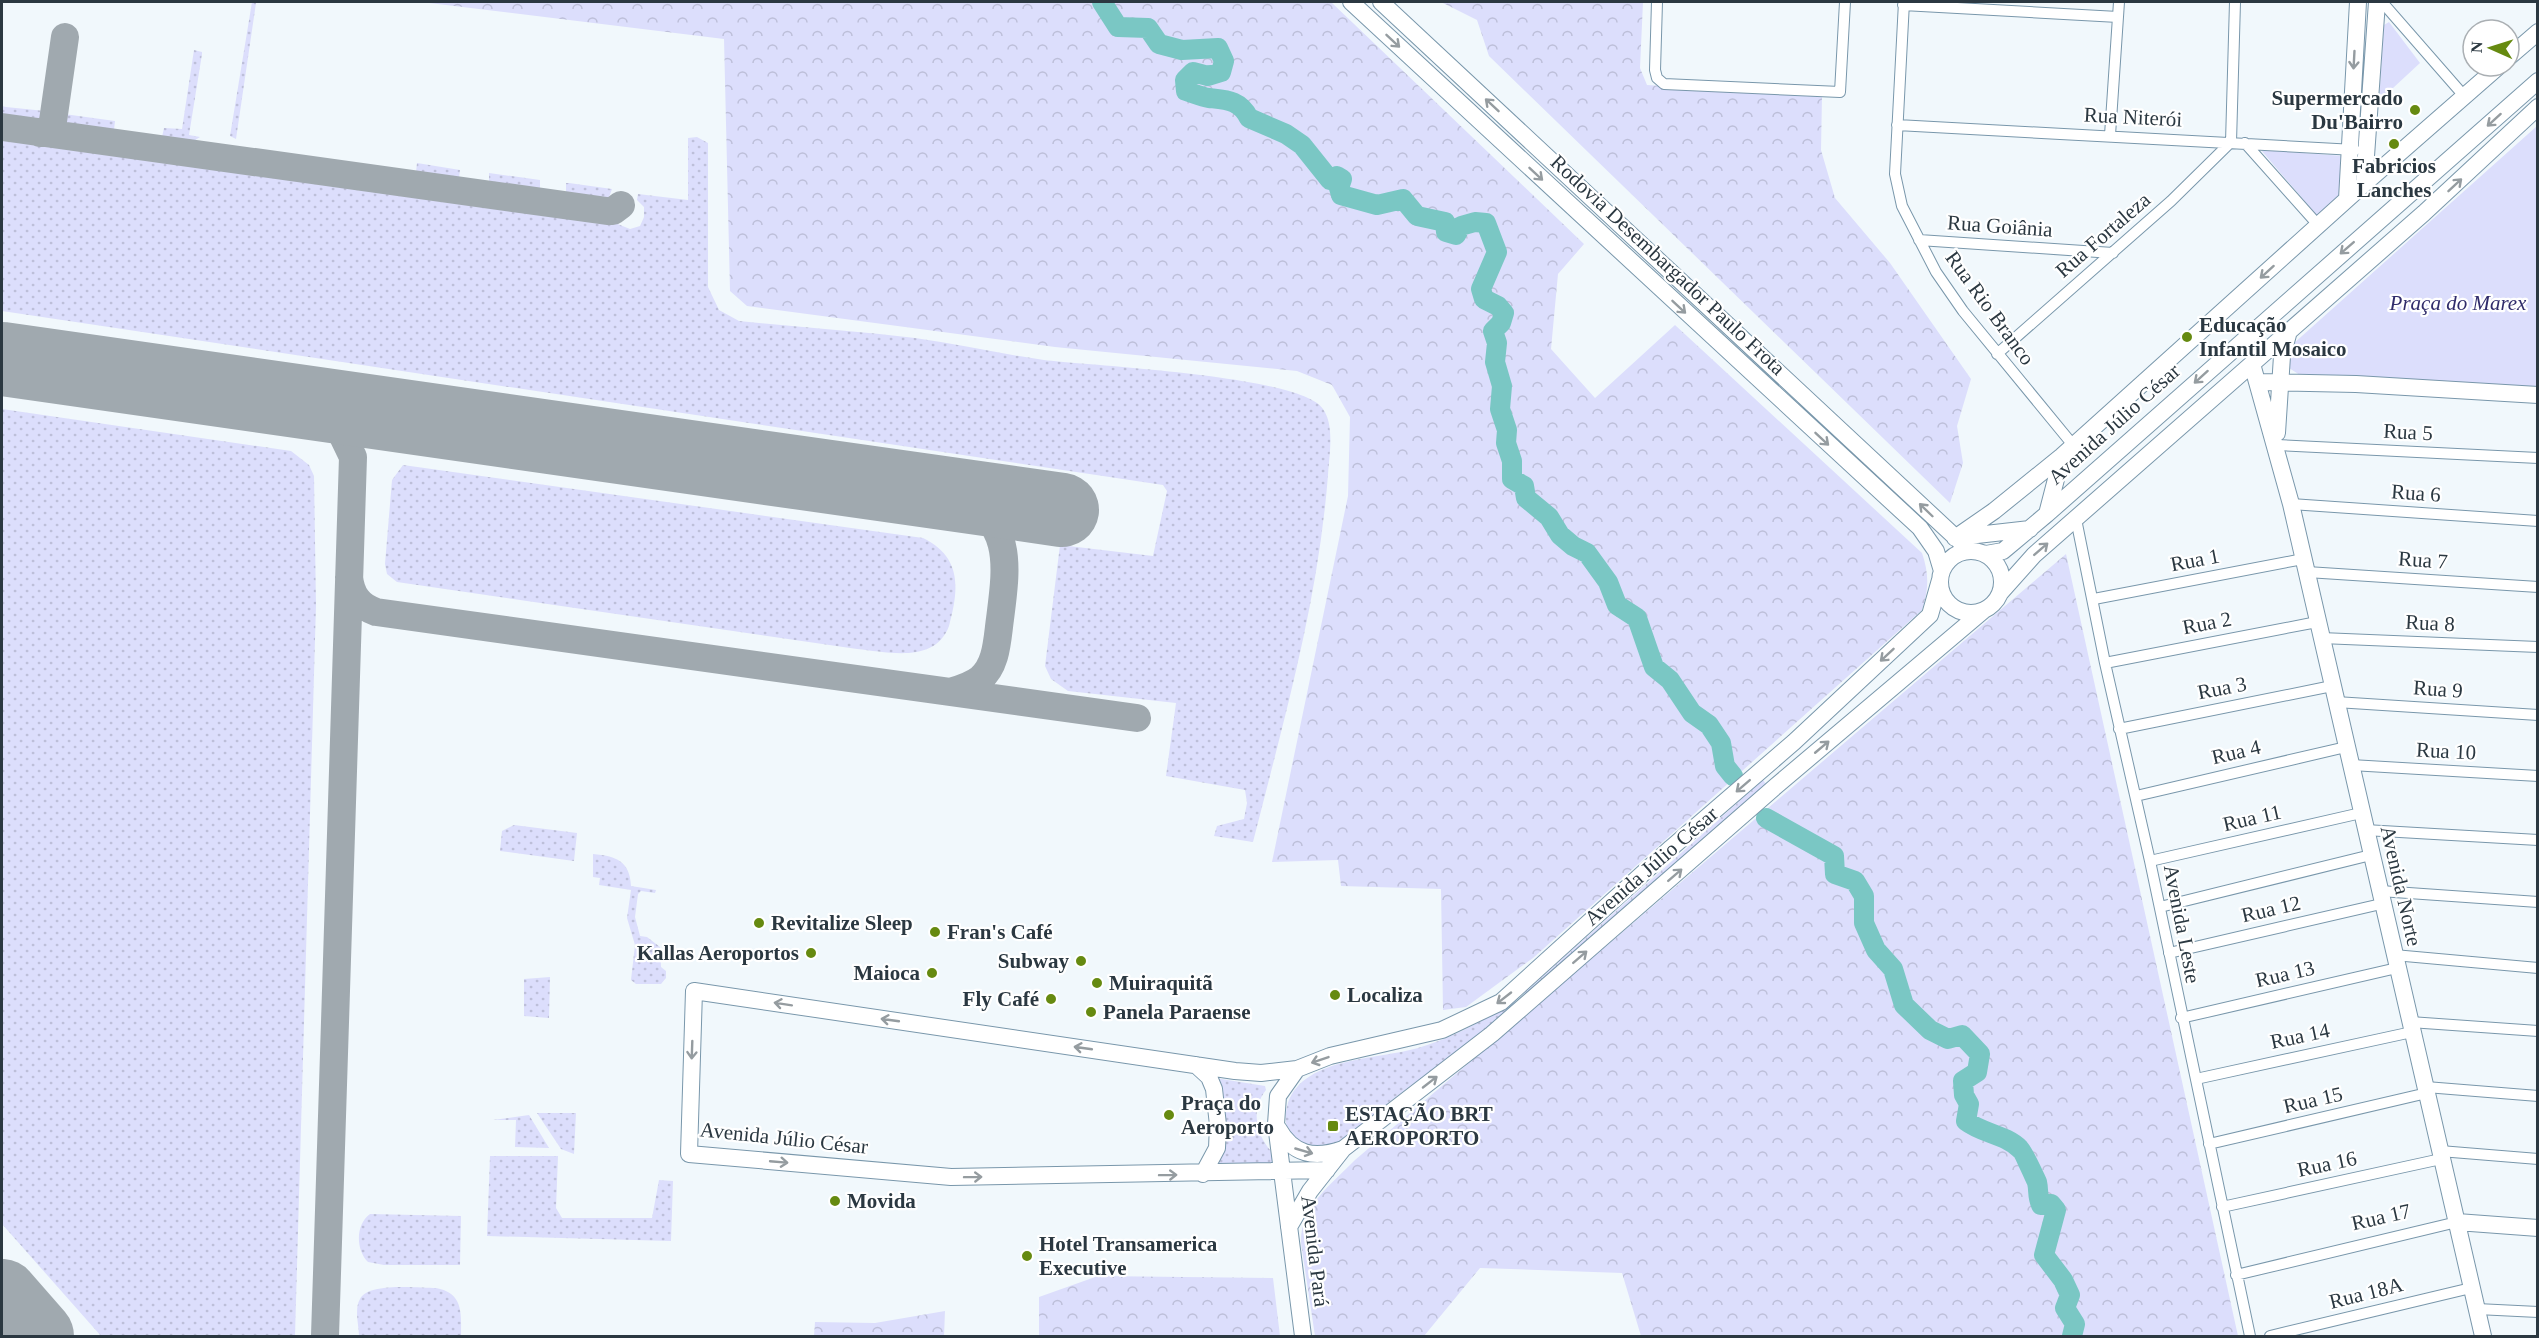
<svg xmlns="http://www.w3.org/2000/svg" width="2539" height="1338" viewBox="0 0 2539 1338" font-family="'Times New Roman',serif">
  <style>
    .grass { fill: url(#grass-dots) }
    .forest { fill: url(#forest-crowns) }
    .green { fill: #dcdefc }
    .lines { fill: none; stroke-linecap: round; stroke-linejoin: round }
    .river { stroke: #7ac7c4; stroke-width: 20 }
    .taxiway { stroke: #a0a9af; stroke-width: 28 }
    .runway { stroke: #a0a9af; stroke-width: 74 }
    .street-casing { stroke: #7997ab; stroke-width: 12 }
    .secondary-casing { stroke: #7997ab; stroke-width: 18 }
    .street { stroke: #fff; stroke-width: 10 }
    .secondary { stroke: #fff; stroke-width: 16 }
    .oneway { stroke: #959ca0 }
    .poi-dot { fill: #668a10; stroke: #fff; stroke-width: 2 }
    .labels { text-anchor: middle; stroke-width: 4.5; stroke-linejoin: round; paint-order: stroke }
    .poi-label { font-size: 21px; font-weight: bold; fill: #2b3841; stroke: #fff; text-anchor: start }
    .street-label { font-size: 21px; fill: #2b3841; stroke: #fff }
    .park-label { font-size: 21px; font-style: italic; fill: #302c6b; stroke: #fff }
  </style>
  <defs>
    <pattern id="grass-dots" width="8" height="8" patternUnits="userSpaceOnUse" patternTransform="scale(1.5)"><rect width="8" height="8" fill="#dcdefc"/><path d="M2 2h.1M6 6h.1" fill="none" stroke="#bdbfd9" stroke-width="1.8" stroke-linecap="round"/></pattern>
    <pattern id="forest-crowns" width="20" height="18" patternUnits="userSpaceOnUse" patternTransform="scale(1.5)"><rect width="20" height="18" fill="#dcdefc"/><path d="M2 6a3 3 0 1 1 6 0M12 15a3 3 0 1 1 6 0" fill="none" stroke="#bdbfd9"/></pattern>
  </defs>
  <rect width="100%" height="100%" fill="#f1f8fc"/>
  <path class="grass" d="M 252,2 L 256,3 L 236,139 L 230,136 Z
    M 194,50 L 202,52 L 202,54 L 189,135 L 200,137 L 192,142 L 162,137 L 164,128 L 182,129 Z
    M 2,106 L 6,107 L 45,111 L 40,121 L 2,115 Z
    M 64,114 L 115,121 L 114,130 L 65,124 Z
    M 697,137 L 708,143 L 708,287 L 719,310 L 739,321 C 798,327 857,331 915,338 C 958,344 1001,354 1044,360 C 1091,366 1300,375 1323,409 C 1335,426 1329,456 1328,475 C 1318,603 1284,719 1253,842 L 1214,836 L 1217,826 L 1244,819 L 1247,803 L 1245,790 L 1166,776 L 1176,703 L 1068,691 L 1051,679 L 1045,666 L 1060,545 L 1153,556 L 1167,491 L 1163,485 L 2,311 L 2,138 L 615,223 L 630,229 L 640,226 L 644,217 L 644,207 L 637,200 L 638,194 L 688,200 L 688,138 Z
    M 417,163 L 460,170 L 459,178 L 420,174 L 416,172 Z
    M 489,173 L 540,180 L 540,188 L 489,183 Z
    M 566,183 L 569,183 L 612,189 L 608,200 L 566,195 Z
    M 2,409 L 291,451 L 309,465 L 314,476 L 316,605 L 295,1336 L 101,1336 L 2,1224 Z
    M 403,465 L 923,538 C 962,557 959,589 949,626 C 935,664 888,652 857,649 L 397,582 L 387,574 L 385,564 L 392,480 Z
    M 514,825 L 577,833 L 574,861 L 500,851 L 502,831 Z
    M 593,854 C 616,856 630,861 631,886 L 656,890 L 655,893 L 641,891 L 638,894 L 635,917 L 640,936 L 647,937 L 660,947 L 661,967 L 666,971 L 666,978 L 661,984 L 636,984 L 631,980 L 635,945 L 627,918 L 631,890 L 599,885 L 600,878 L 593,877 Z
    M 550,977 L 549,1018 L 524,1016 L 524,979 Z
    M 1518,1000 L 1522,1003 L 1393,1099 L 1337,1145 L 1307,1149 C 1291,1135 1282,1129 1287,1107 C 1299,1057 1377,1060 1418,1048 C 1453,1038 1487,1018 1518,1000 Z
    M 1215,1078 L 1265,1086 L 1266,1090 C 1250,1110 1256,1136 1273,1153 L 1274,1167 L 1213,1168 L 1226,1149 L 1223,1093 Z
    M 537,1113 L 576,1113 L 574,1154 L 561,1149 Z
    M 529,1115 L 549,1148 L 515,1147 L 516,1120 L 493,1120 Z
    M 490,1156 L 558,1156 L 556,1208 L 562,1218 L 652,1218 L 659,1180 L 673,1181 L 671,1241 L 487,1236 Z
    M 370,1214 L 461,1216 L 460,1265 L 384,1265 L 368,1262 C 356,1250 355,1225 370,1214 Z
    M 436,1288 C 464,1293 461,1314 461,1336 L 359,1336 C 359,1326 354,1309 360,1299 C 368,1282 419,1288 436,1288 Z"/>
  <path class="forest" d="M 421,2 L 1331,2 L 1584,244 L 1558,274 L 1551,349 L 1595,398 L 1675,325 L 1922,553 C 1929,574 1929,588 1922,610 L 1533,958 L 1466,1007 L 1443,1010 L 1441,889 L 1341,886 L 1338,860 L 1272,862 L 1348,496 L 1350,417 L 1332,385 L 1297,371 L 1055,347 L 747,306 L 730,291 L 724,39 Z
    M 1441,2 L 1643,2 L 1640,68 L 1647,85 L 1822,96 L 1821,150 L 1835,198 L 1890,263 L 1971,379 L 1957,426 L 1963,463 L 1950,503 L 1489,56 L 1477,20 Z
    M 2066,554 L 2238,1336 L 1641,1336 L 1622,1273 L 1480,1268 L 1424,1336 L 1315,1336 L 1301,1243 C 1300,1206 1331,1185 1355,1160 Z
    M 1763,780 L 1768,787 L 1528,997 L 1524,993 Z
    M 1098,1276 L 1273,1278 L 1280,1336 L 1039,1336 L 1039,1297 Z
    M 945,1311 L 944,1336 L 814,1336 L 815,1322 L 875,1323 Z"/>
  <path class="green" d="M 2389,22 L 2420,63 L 2379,101 L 2384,25 Z
    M 2537,126 L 2537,388 L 2300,375 L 2289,368 L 2287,358 L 2293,344 Z
    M 2261,150 L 2344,156 L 2342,197 L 2319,218 Z"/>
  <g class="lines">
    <path class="river" d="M 1102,2 L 1118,27 L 1148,28 L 1159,44 L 1182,50 L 1218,48 L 1224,61 L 1221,72 L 1208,76 L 1193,72 L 1185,80 L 1186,91 C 1193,93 1201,97 1209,98 C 1227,100 1240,100 1249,118 L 1286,134 L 1302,145 L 1330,180 L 1337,176 L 1342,179 L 1339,188 L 1341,195 L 1377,205 L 1403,199 L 1417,216 L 1445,222 L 1446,232 L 1456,235 L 1461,226 L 1475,222 L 1486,223 L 1497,252 L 1481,289 L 1484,299 L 1498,306 L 1504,313 L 1501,323 L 1493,331 L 1497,343 L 1495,362 L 1502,386 L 1500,409 L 1507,430 L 1506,443 L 1512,461 L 1512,479 L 1524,486 L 1526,498 L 1549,517 L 1560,535 L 1573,546 L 1587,553 L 1608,582 L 1617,605 L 1637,618 L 1654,667 L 1670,680 L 1692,713 L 1709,725 L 1721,743 L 1725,766 L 1733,776
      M 1766,818 L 1834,856 L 1835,874 L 1855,881 L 1864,896 L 1864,923 L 1876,950 L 1893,969 L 1904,1005 L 1930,1030 L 1948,1039 L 1962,1035 L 1980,1054 L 1977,1072 L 1963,1081 L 1964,1095 L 1969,1104 L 1966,1121 C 1983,1134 2005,1134 2020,1149 C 2023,1151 2035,1178 2037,1182 C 2039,1191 2037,1196 2041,1205 L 2051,1204 L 2056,1210 L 2044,1255 L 2063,1280 L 2070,1295 L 2065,1308 L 2075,1324 L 2072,1336"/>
    <path class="taxiway" d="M 2,127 L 607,211 L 613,211 L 621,205
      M 40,133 L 50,128 L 53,121 L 65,37
      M 314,404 L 339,428 L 353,457 L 325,1336
      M 349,577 C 351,595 359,606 376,612 L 1137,718
      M 950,692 C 960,689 971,686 980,679 C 997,665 997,640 1000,619 C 1007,564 1014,520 953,494"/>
    <path class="runway" d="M 2,359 L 1062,510
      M 2,1296 L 37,1336"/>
    <g class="street-casing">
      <path id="street" d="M 1657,2 L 1655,70 L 1657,78 L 1664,84 L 1840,92 L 1845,2
        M 1904,2 L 1895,174 L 1902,206 L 1936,272 L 1963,311 L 2073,445
        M 2382,2 L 2465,97
        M 1903,5 L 2118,17
        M 1897,125 L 2355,150
        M 2110,135 L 2119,2
        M 2245,143 L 2319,226
        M 1919,240 L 2113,253
        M 1997,354 L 2171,201 L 2231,142 L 2235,2
        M 2277,445 L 2538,458
        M 2291,504 L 2538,521
        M 2076,519 L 2105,663 L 2150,861 L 2250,1336
        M 2307,572 L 2538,587
        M 2094,599 L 2303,559
        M 2321,638 L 2538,647
        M 2105,663 L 2317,622
        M 2336,702 L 2538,715
        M 2119,729 L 2332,686
        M 2351,765 L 2538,776
        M 2136,796 L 2346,747
        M 2365,830 L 2538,840
        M 2150,861 L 2361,813
        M 2380,891 L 2538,902
        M 2160,907 L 2371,855
        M 2169,953 L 2381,904
        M 2394,955 L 2538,968
        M 2181,1018 L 2397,968
        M 2410,1022 L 2538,1031
        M 2196,1079 L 2412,1032
        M 2426,1087 L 2538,1096
        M 2209,1144 L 2427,1093
        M 2440,1151 L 2538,1159
        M 2222,1207 L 2441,1159
        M 2236,1275 L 2457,1222
        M 2477,1309 L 2538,1312
        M 2270,1336 L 2471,1288"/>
    </g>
    <g class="secondary-casing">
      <path id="secondary" d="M 1351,2 L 1920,528 L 1936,551 L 1942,571
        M 1381,2 L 1969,550
        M 2509,57 L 2538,32
        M 2364,184 L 2377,2
        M 2347,199 L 2358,2
        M 2252,364 L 2291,504 L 2483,1336
        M 2258,382 L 2356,384 L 2538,395
        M 2277,433 L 2282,356 L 2289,331
        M 2047,514 L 2062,456
        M 1959,537 L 2030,529
        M 1955,538 L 1994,511 L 2062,456 L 2364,184 L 2499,66
        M1940 582a31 31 0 1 1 62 0a31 31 0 1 1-62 0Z
        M 1986,554 L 2003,551 L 2047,514 L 2538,81
        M 2001,592 L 2034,555 L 2424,213 L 2538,107
        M 1196,1065 L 1209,1077 L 1214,1089 L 1218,1125 L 1217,1148 L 1203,1174
        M 1297,1069 L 1261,1073 L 1235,1071 L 694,991 L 689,1154 L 951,1177 L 1327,1170
        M 1278,1128 C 1293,1155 1314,1159 1343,1149
        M 2457,1222 L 2538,1228
        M 1289,1227 L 1310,1191 L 1343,1149 L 1492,1034 L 1776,786 L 1983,611
        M 1303,1336 L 1276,1124 L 1278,1096 L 1297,1069 L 1330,1056 L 1442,1030 L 1501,1002 L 1671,848 L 1794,742 L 1930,615 L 1940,580"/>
    </g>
    <use href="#street" class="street"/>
    <use href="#secondary" class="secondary"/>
  </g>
  <defs><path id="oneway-shaft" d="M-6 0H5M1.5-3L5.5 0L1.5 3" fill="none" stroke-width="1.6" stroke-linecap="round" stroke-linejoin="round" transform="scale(1.5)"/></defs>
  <g class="oneway">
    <use href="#oneway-shaft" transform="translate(1393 41) rotate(43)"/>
    <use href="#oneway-shaft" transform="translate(2354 60) rotate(93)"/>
    <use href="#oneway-shaft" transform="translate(1492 105) rotate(-137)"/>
    <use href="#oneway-shaft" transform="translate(2494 120) rotate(138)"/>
    <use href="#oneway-shaft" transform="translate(1536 174) rotate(43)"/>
    <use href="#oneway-shaft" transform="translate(2455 185) rotate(-43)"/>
    <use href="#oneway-shaft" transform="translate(2347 248) rotate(139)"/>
    <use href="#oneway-shaft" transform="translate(2267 272) rotate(138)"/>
    <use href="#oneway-shaft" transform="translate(1679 307) rotate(43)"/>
    <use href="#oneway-shaft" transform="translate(2201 377) rotate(138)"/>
    <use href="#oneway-shaft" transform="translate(1822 439) rotate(43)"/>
    <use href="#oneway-shaft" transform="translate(1926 510) rotate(-136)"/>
    <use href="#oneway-shaft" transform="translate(2041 549) rotate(-41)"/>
    <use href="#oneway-shaft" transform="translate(1887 655) rotate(137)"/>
    <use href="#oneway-shaft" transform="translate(1822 747) rotate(-40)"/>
    <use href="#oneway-shaft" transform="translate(1743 786) rotate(139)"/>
    <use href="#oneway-shaft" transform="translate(1675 875) rotate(-41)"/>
    <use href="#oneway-shaft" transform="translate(1580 957) rotate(-41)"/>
    <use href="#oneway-shaft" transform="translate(1504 998) rotate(142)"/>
    <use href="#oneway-shaft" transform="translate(783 1004) rotate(-171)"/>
    <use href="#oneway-shaft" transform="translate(890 1020) rotate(-172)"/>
    <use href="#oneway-shaft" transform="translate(1083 1048) rotate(-172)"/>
    <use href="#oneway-shaft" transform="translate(692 1050) rotate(92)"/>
    <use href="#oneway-shaft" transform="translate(1320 1060) rotate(161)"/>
    <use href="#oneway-shaft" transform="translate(1430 1082) rotate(-38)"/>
    <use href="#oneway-shaft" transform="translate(1304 1151) rotate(16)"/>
    <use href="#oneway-shaft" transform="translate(779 1162) rotate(5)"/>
    <use href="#oneway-shaft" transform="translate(1168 1175) rotate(-1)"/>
    <use href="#oneway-shaft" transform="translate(973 1177) rotate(-1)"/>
  </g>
  <g class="poi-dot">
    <circle cx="2415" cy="110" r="6"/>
    <circle cx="2394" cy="144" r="6"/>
    <circle cx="2187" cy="337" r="6"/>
    <circle cx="759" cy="923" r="6"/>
    <circle cx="935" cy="932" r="6"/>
    <circle cx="811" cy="953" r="6"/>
    <circle cx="1081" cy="961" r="6"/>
    <circle cx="932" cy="973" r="6"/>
    <circle cx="1097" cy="983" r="6"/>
    <circle cx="1335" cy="995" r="6"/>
    <circle cx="1051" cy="999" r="6"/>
    <circle cx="1091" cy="1012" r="6"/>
    <circle cx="1169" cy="1115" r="6"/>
    <rect x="1327" y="1120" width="12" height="12" rx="3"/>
    <circle cx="835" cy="1201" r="6"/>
    <circle cx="1027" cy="1256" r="6"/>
  </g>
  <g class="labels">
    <g class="poi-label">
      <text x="2403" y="105" text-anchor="end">Supermercado<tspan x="2403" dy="24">Du'Bairro</tspan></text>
      <text x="2394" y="173" text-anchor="middle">Fabricios<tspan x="2394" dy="24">Lanches</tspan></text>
      <text x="2199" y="332">Educação<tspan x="2199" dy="24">Infantil Mosaico</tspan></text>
      <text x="771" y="930">Revitalize Sleep</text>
      <text x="947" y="939">Fran's Café</text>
      <text x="799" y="960" text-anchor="end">Kallas Aeroportos</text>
      <text x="1069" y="968" text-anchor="end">Subway</text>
      <text x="920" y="980" text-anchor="end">Maioca</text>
      <text x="1109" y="990">Muiraquitã</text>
      <text x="1347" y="1002">Localiza</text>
      <text x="1039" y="1006" text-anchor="end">Fly Café</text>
      <text x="1103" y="1019">Panela Paraense</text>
      <text x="1181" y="1110">Praça do<tspan x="1181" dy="24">Aeroporto</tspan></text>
      <text x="1345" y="1121">ESTAÇÃO BRT<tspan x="1345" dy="24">AEROPORTO</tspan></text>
      <text x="847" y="1208">Movida</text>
      <text x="1039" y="1251">Hotel Transamerica<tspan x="1039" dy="24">Executive</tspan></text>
    </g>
    <g class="street-label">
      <text transform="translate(2133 117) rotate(3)" y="7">Rua Niterói</text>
      <text transform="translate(2000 226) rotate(4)" y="7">Rua Goiânia</text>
      <text transform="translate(2103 235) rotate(-41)" y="7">Rua Fortaleza</text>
      <text transform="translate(1668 265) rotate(43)" y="7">Rodovia Desembargador Paulo Frota</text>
      <text transform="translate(1990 308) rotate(54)" y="7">Rua Rio Branco</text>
      <text transform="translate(2114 424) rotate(-42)" y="7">Avenida Júlio César</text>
      <text transform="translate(2408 432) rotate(3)" y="7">Rua 5</text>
      <text transform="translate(2416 493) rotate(4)" y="7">Rua 6</text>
      <text transform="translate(2195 560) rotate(-11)" y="7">Rua 1</text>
      <text transform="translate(2423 560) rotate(4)" y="7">Rua 7</text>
      <text transform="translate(2207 623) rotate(-11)" y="7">Rua 2</text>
      <text transform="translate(2430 623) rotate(3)" y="7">Rua 8</text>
      <text transform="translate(2222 688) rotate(-11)" y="7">Rua 3</text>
      <text transform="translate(2438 689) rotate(4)" y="7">Rua 9</text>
      <text transform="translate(2446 751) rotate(3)" y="7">Rua 10</text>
      <text transform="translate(2236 752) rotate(-13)" y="7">Rua 4</text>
      <text transform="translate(2252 818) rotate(-13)" y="7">Rua 11</text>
      <text transform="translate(1651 866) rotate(-41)" y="7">Avenida Júlio César</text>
      <text transform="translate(2401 886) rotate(77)" y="7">Avenida Norte</text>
      <text transform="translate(2271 909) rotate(-13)" y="7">Rua 12</text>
      <text transform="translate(2182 924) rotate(79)" y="7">Avenida Leste</text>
      <text transform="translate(2285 974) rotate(-13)" y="7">Rua 13</text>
      <text transform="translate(2300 1036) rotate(-12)" y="7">Rua 14</text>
      <text transform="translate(2313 1100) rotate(-13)" y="7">Rua 15</text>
      <text transform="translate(784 1138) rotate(6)" y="7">Avenida Júlio César</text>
      <text transform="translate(2327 1164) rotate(-12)" y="7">Rua 16</text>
      <text transform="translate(2381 1217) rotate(-13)" y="7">Rua 17</text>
      <text transform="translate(1315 1251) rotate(83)" y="7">Avenida Pará</text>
      <text transform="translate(2366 1293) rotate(-14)" y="7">Rua 18A</text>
    </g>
    <g class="park-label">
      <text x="2458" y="310">Praça do Marex</text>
    </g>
  </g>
  <rect width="2539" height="1338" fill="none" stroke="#2b3841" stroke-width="6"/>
  <g transform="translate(2491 48) rotate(273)"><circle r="28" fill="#ffffff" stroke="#aaafb3" stroke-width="1.5"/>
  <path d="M0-4.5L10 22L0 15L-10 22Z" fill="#668a10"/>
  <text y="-9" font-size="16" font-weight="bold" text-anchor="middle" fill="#2b3841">N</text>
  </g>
</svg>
